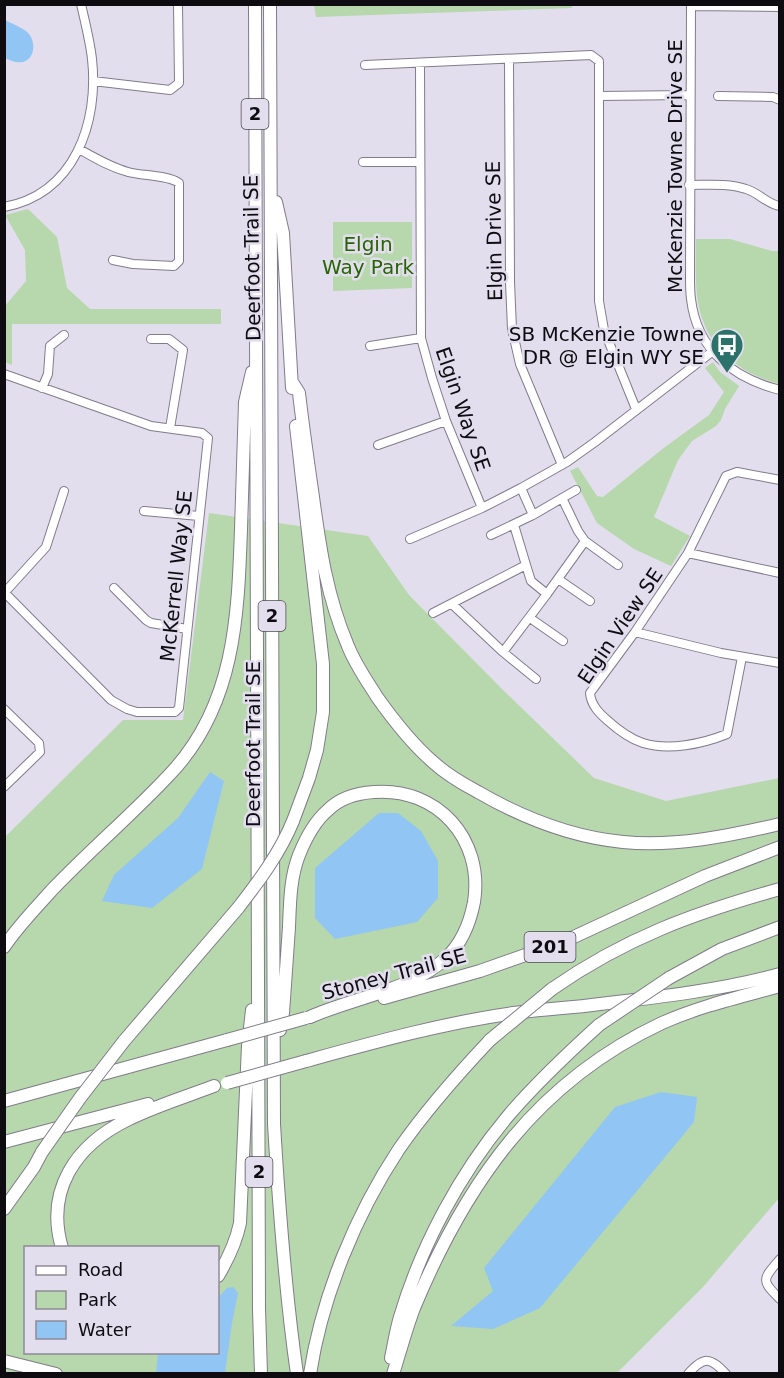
<svg xmlns="http://www.w3.org/2000/svg" width="784" height="1378" viewBox="0 0 784 1378" font-family="'DejaVu Sans',sans-serif">
  <style>
    .green { fill: #b7d7ac; fill-rule: evenodd }
    .water { fill: #90c5f4 }
    .lines { fill: none; stroke-linecap: round; stroke-linejoin: round }
    .minor-casing { stroke: #807c8a; stroke-width: 10 }
    .highway-casing { stroke: #807c8a; stroke-width: 14 }
    .minor { stroke: #fff; stroke-width: 8 }
    .highway { stroke: #fff; stroke-width: 12 }
    .highway-bridge-casing { stroke: #807c8a; stroke-width: 14; stroke-linecap: butt }
    .highway-bridge { stroke: #fff; stroke-width: 12 }
    .labels { text-anchor: middle; stroke-width: 5; stroke-linejoin: round; paint-order: stroke }
    .shield { fill: #e3deee; stroke: #4e4b53; stroke-width: 1.5 }
    .shield-label { font-size: 18px; font-weight: bold; fill: #0e0c11 }
    .street-label { font-size: 20px; fill: #0e0c11; stroke: #e3deee }
    .park-label { font-size: 20px; fill: #266500; stroke: #e3deee }
    .poi-label { font-size: 20px; fill: #0e0c11; stroke: #e3deee; text-anchor: end }
  </style>
  <rect width="100%" height="100%" fill="#e3deee"/>
  <path class="green" d="M 572,5 L 572,8 L 316,17 L 314,5 Z
    M 28,209 L 57,237 L 67,288 L 90,309 L 221,309 L 221,324 L 12,324 L 12,365 L 5,362 L 5,306 L 26,281 L 25,250 L 5,215 Z
    M 333,222 L 412,222 L 412,288 L 333,291 Z
    M 696,239 L 730,239 L 772,251 L 779,251 L 779,384 C 735,372 702,343 697,295 C 695,277 696,258 696,239 Z
    M 713,362 L 720,372 L 739,386 L 725,409 L 721,420 L 716,426 L 692,441 L 678,460 L 654,517 L 690,536 L 671,566 L 634,549 L 597,523 L 570,471 L 578,467 L 597,496 L 603,497 L 665,447 L 709,415 L 724,392 L 705,368 Z
    M 209,513 L 368,536 L 409,595 L 504,691 L 594,778 L 666,801 L 779,778 L 779,1198 L 703,1287 L 617,1373 L 5,1374 L 5,837 L 123,720 L 183,720 ZM 26,1248 L 218,1248 L 218,1352 L 26,1352 Z"/>
  <path class="water" d="M 5,20 C 12,24 24,28 29,34 C 35,41 35,55 27,60 C 21,65 11,61 5,58 Z
    M 210,772 L 224,781 L 202,869 L 152,908 L 102,901 L 114,875 L 178,818 Z
    M 379,813 L 398,813 L 421,831 L 438,861 L 438,898 L 417,922 L 335,939 L 315,918 L 315,868 Z
    M 661,1092 L 697,1097 L 694,1122 L 540,1308 L 493,1329 L 451,1326 L 493,1291 L 484,1268 L 615,1107 Z
    M 233,1287 L 238,1293 L 232,1323 L 225,1373 L 156,1373 L 158,1353 L 218,1352 L 218,1298 L 227,1288 Z"/>
  <g class="lines">
    <g class="minor-casing">
      <path id="minor" d="M 691,4 L 690,276 C 690,284 690,292 691,299 C 697,350 733,378 780,390
        M 691,6 L 780,7
        M 509,59 L 510,282 L 512,329 L 520,364 L 562,465
        M 420,63 L 421,338 L 432,378 L 446,421 L 482,508 L 521,488 L 567,462 L 595,442 L 713,351
        M 365,65 L 591,55 L 599,61 L 599,301 L 604,330 L 636,409
        M 93,81 L 170,90 L 179,83 L 178,4
        M 599,96 L 690,95
        M 718,96 L 773,97 L 780,100
        M 79,149 C 95,158 110,167 128,172 C 143,176 168,175 179,183 L 179,261 L 174,266 L 133,264 L 113,260
        M 363,162 L 420,162
        M 689,185 C 708,185 728,183 746,189 C 758,192 768,205 780,206
        M 4,207 C 75,194 99,122 92,59 C 90,41 85,22 81,4
        M 151,339 L 169,339 L 183,350 L 170,428
        M 370,346 L 421,338
        M 4,374 L 151,426 L 202,433 L 208,438 L 179,708 L 175,712 L 137,712 L 127,709 L 111,700 L 4,592
        M 42,388 L 48,374 L 50,346 L 64,335
        M 378,445 L 446,421
        M 521,488 L 533,515 L 576,490
        M 144,511 L 199,516
        M 491,535 L 533,515
        M 410,539 L 482,508
        M 585,541 L 618,565
        M 688,553 L 780,573
        M 526,565 L 531,581 L 547,594 L 585,541 L 578,531 L 562,498
        M 558,579 L 590,601
        M 114,588 L 146,620 L 151,623 L 187,629
        M 5,592 L 46,547 L 64,491
        M 452,604 L 503,652 L 536,679
        M 433,613 L 526,565 L 514,525
        M 530,618 L 563,641
        M 635,632 L 721,653 L 780,663
        M 503,652 L 547,594
        M 742,657 L 727,734 C 702,744 669,751 643,743 C 630,739 617,729 607,720 C 599,713 591,705 590,693 L 635,632 L 688,553 L 726,476 L 737,472 L 780,480
        M 4,709 L 39,743 L 40,752 L 4,787
        M 780,1259 C 763,1279 760,1280 780,1299
        M 688,1374 C 704,1356 710,1357 726,1374"/>
    </g>
    <g class="highway-casing">
      <path id="highway" d="M 255,4 L 259,1309 L 261,1374
        M 270,4 L 274,1124 C 279,1208 285,1291 297,1374
        M 276,202 L 283,233 L 292,388
        M 292,382 L 299,393 C 303,428 308,462 313,497 C 320,549 327,597 348,646 C 355,664 367,681 377,697 C 394,721 411,743 433,762 C 446,774 463,784 478,792 C 523,818 571,837 623,842 C 675,847 729,836 780,824
        M 293,821 L 309,778 L 317,750 L 323,712 L 323,664 L 296,426
        M 4,947 C 18,926 35,909 51,891 C 90,850 133,814 171,773 C 235,705 238,616 241,529 C 242,487 244,444 245,402 L 252,372
        M 669,978 L 722,949 L 780,927
        M 552,989 C 625,938 694,913 780,889
        M 384,998 L 480,971 L 565,941 L 705,876 L 780,847
        M 280,1030 L 283,1013 C 285,984 287,956 289,927 C 290,903 290,878 299,855 C 305,840 315,821 328,810 C 340,798 358,793 374,792 C 437,787 484,839 474,902 C 470,923 462,943 446,958 C 412,990 352,998 310,1017
        M 124,1041 L 238,908
        M 306,1061 C 375,1042 443,1023 514,1013 C 543,1009 572,1008 600,1004 C 660,997 721,990 780,974
        M 4,1101 L 227,1040
        M 4,1142 L 148,1104
        M 4,1209 L 34,1167 L 42,1152
        M 62,1248 C 45,1190 76,1145 127,1120 C 155,1106 185,1097 214,1086
        M 218,1276 C 228,1259 236,1243 240,1223 L 248,1046 L 252,1010
        M 391,1358 C 394,1344 396,1330 400,1317 C 421,1246 460,1173 508,1116 C 536,1083 567,1054 599,1025
        M 4,1361 L 56,1374
        M 310,1374 C 322,1296 356,1214 399,1149 C 426,1110 458,1074 490,1040
        M 393,1374 C 400,1352 406,1329 414,1308 C 466,1183 536,1082 662,1023 C 700,1006 740,997 780,986"/>
    </g>
    <use href="#minor" class="minor"/>
    <use href="#highway" class="highway"/>
    <g class="highway-bridge-casing">
      <path id="highway-bridge" d="M 238,908 C 259,881 280,853 293,821
        M 599,1025 L 669,978
        M 227,1040 L 306,1018
        M 490,1040 L 552,989
        M 227,1083 L 306,1061
        M 42,1152 L 80,1098 L 124,1041"/>
    </g>
    <use href="#highway-bridge" class="highway-bridge"/>
  </g>
  <defs>
    <g id="bus-pin" transform="scale(1.725)"><path d="M0 17L-7.5 6A9.5 9.5 0 1 1 7.5 6Z" fill="#2a726a" stroke="#e3deee"/><path d="M-5-6H5V4H4V6H2V4H-2V6H-4V4H-5ZM-3.5-4V0h7V-4ZM-3.5 1.2v1.5H-2V1.2ZM2 1.2v1.5H3.5V1.2Z" fill="#fff"/></g>
  </defs>
  <g fill-rule="evenodd">
    <use href="#bus-pin" x="727" y="345"/>
  </g>
  <g class="labels">
    <g class="shield">
      <rect x="241.5" y="99" width="27" height="30" rx="4.5"/>
      <rect x="258.5" y="601" width="27" height="30" rx="4.5"/>
      <rect x="524.5" y="932" width="51" height="30" rx="4.5"/>
      <rect x="245.5" y="1157" width="27" height="30" rx="4.5"/>
    </g>
    <g class="shield-label">
      <text x="255" y="120">2</text>
      <text x="272" y="622">2</text>
      <text x="550" y="953">201</text>
      <text x="259" y="1178">2</text>
    </g>
    <g class="street-label">
      <text transform="translate(675 166) rotate(-90)" y="7">McKenzie Towne Drive SE</text>
      <text transform="translate(494 231) rotate(-91)" y="7">Elgin Drive SE</text>
      <text transform="translate(252 258) rotate(-91)" y="7">Deerfoot Trail SE</text>
      <text transform="translate(463 409) rotate(71)" y="7">Elgin Way SE</text>
      <text transform="translate(176 576) rotate(-84)" y="7">McKerrell Way SE</text>
      <text transform="translate(620 626) rotate(-56)" y="7">Elgin View SE</text>
      <text transform="translate(253 744) rotate(-90)" y="7">Deerfoot Trail SE</text>
      <text transform="translate(394 974) rotate(-15)" y="7">Stoney Trail SE</text>
    </g>
    <g class="park-label">
      <text x="368" y="251">Elgin<tspan x="368" dy="23">Way Park</tspan></text>
    </g>
    <g class="poi-label">
      <text x="704" y="341">SB McKenzie Towne<tspan x="704" dy="23">DR @ Elgin WY SE</tspan></text>
    </g>
  </g>
  <rect width="784" height="1378" fill="none" stroke="#0e0c11" stroke-width="12"/>
  <rect x="24" y="1246" width="195" height="108" fill="#e3deee" stroke="#8e8a96" stroke-width="1.5"/>
  <rect x="36" y="1266" width="30" height="9" fill="#ffffff" stroke="#8e8a96" stroke-width="1.5"/>
  <text x="78" y="1276" font-size="18" fill="#0e0c11">Road</text>
  <rect x="36" y="1291" width="30" height="18" fill="#b7d7ac" stroke="#8e8a96" stroke-width="1.5"/>
  <text x="78" y="1306" font-size="18" fill="#0e0c11">Park</text>
  <rect x="36" y="1321" width="30" height="18" fill="#90c5f4" stroke="#8e8a96" stroke-width="1.5"/>
  <text x="78" y="1336" font-size="18" fill="#0e0c11">Water</text>
</svg>
